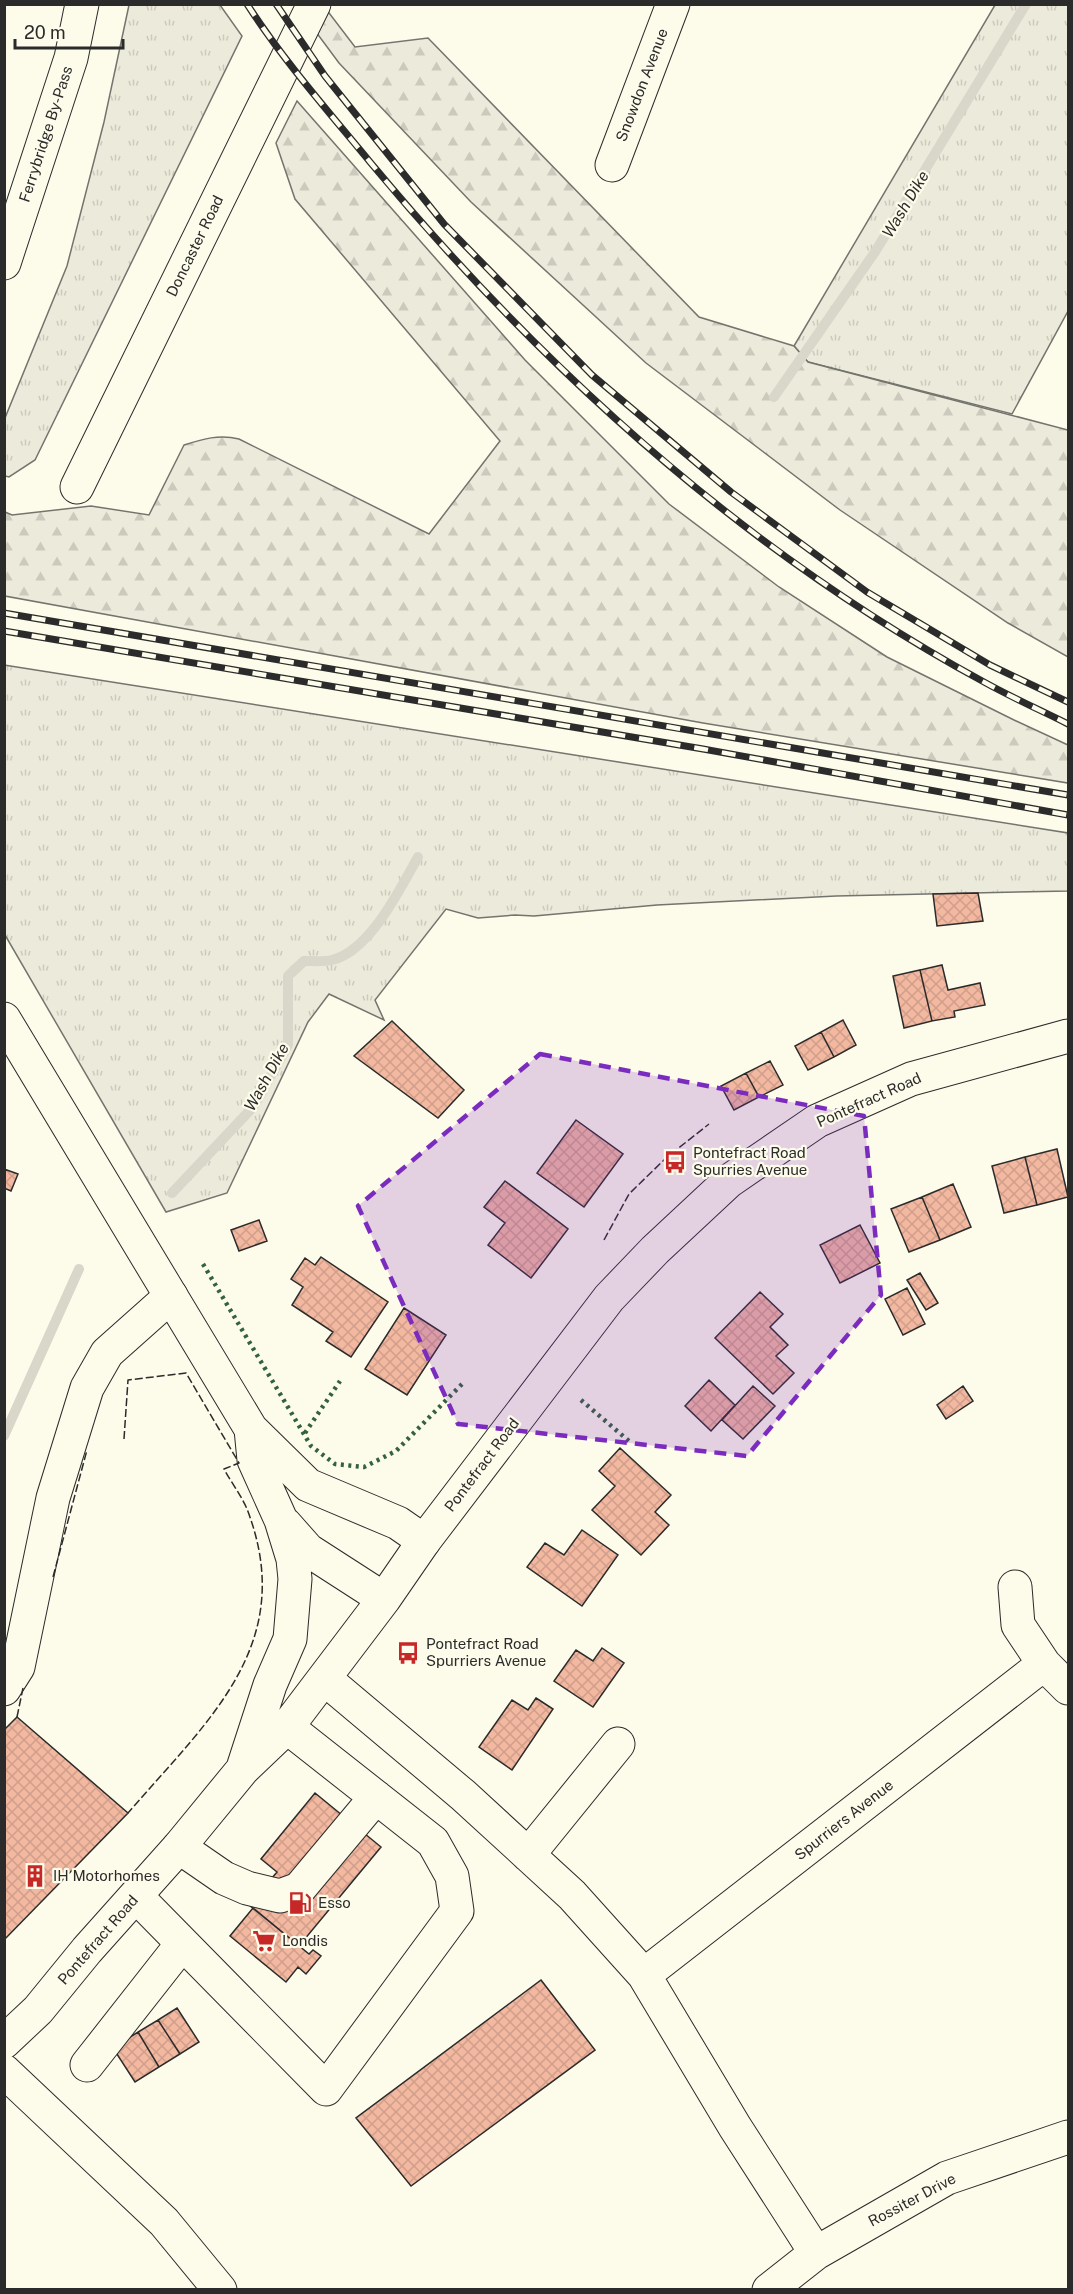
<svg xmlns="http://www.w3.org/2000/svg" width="1073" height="2294" viewBox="0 0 1073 2294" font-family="'Public Sans',sans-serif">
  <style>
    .grass { fill: url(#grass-tufts); stroke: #74746e; stroke-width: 1.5 }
    .forest { fill: url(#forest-firs); stroke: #74746e; stroke-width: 1.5 }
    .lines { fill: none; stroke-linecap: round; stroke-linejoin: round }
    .stream { stroke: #d8d7c9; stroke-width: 10 }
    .building { fill: url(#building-cross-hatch); stroke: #2b2b2b; stroke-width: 1.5 }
    .minor-casing { stroke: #2b2b2b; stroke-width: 35 }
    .major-casing { stroke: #2b2b2b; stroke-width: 35 }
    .highway-casing { stroke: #2b2b2b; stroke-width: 35 }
    .minor { stroke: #fdfbea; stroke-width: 33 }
    .major { stroke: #fdfbea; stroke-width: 33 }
    .highway { stroke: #fdfbea; stroke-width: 33 }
    .rail-casing { stroke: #2b2b2b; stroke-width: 7 }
    .rail { stroke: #fdfbea; stroke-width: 4.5; stroke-dasharray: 14; stroke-linecap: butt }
    .hedge { stroke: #34623c; stroke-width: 4.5; stroke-dasharray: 3 4.5; stroke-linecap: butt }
    .fence { stroke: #2b2b2b; stroke-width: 1.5; stroke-dasharray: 8 3; stroke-linecap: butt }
    .marked { fill: #7b2cbf; fill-opacity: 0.2; stroke: #7b2cbf; stroke-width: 4.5; stroke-dasharray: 12 8; stroke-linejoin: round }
    .labels { text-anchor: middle; stroke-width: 4.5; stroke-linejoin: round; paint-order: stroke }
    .street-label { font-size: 15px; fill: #2b2b2b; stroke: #fdfbea }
    .poi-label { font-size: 15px; fill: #2b2b2b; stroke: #fdfbea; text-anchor: start }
    .water-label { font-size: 16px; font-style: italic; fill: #2b2b2b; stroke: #fdfbea }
  </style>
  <defs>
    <pattern id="grass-tufts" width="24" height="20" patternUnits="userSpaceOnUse" patternTransform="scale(1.5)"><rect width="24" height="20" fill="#ecebdb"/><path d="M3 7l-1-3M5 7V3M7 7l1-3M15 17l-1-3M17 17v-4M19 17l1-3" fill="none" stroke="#cbcabc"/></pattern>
    <pattern id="forest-firs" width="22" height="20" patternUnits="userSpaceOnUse" patternTransform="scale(1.5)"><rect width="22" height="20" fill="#ecebdb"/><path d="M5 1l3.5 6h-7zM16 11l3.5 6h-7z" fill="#cbcabc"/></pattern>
    <pattern id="building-cross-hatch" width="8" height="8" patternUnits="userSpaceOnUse" patternTransform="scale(1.5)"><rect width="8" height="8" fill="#f2b8a0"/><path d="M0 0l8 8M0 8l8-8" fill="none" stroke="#d09e8a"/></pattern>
  </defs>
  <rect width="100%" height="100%" fill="#fdfbea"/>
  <path class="grass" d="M 129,5 L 220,5 L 242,36 L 35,460 L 9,477 L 5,476 L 5,418 L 67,266 L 104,122 Z
    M 995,5 L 1068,5 L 1068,311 L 1012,414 L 808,362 L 794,346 Z
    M 4,665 L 1068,833 L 1068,891 L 836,896 L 657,905 L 534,916 L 515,915 L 478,918 L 446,909 L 375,1000 L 384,1020 L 329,994 L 308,1022 L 227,1193 L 166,1212 L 5,935 Z"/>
  <path class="forest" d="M 296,5 L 323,5 L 355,47 L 428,38 L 699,317 L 794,346 L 808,362 L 1068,430 L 1068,657 L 1008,623 L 840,510 L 646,363 L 471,202 L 339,63 Z
    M 297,101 L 525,360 L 669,504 L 779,587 L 887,657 L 1014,720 L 1068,745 L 1068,783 L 703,723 L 5,596 L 5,512 L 12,515 L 91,506 L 149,515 L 184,445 C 203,439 219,434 239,439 L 429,534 L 500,441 L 295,199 L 276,143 Z"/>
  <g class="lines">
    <path class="stream" d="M 774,397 L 875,252 L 1026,4
      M 172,1193 L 254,1106 L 288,1045 L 288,976 L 304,961 C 312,961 324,962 332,960 C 370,951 400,889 418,857
      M 4,1436 L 79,1269"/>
  </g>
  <path class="building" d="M 978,893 L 983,921 L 937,926 L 933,894 Z
    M 942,965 L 948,990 L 980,983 L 985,1005 L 954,1011 L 955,1017 L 932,1021 L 920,970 Z
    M 920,970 L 932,1021 L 904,1028 L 893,976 Z
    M 843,1020 L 856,1045 L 834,1057 L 821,1032 Z
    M 392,1021 L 464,1090 L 438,1118 L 354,1056 Z
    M 821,1032 L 834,1057 L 808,1070 L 795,1046 Z
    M 770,1061 L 783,1085 L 759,1097 L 746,1073 Z
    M 746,1073 L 759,1097 L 734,1110 L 721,1086 Z
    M 576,1120 L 623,1154 L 584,1207 L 537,1173 Z
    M 1057,1149 L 1068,1197 L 1037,1205 L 1025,1157 Z
    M 1025,1157 L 1037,1205 L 1004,1213 L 992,1166 Z
    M 4,1169 L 18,1174 L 11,1191 L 4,1188 Z
    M 505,1181 L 568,1229 L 531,1278 L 488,1245 L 505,1223 L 484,1207 Z
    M 953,1184 L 971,1227 L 940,1240 L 922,1197 Z
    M 922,1197 L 940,1240 L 909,1252 L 891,1209 Z
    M 259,1220 L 267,1241 L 239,1251 L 231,1230 Z
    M 860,1225 L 880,1263 L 840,1283 L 820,1245 Z
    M 321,1257 L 388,1302 L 351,1357 L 326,1341 L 333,1332 L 292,1305 L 303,1287 L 291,1279 L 305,1258 L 315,1265 Z
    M 920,1273 L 938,1303 L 926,1310 L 907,1280 Z
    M 907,1288 L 925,1324 L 903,1335 L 885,1299 Z
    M 760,1292 L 783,1314 L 770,1327 L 788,1345 L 776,1356 L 794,1373 L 773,1394 L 715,1338 Z
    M 404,1308 L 446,1335 L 407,1395 L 365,1369 Z
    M 709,1380 L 735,1405 L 711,1431 L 685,1406 Z
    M 753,1386 L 775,1406 L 743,1439 L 722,1420 Z
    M 963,1386 L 973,1401 L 946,1419 L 937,1405 Z
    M 620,1448 L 671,1495 L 655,1512 L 669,1525 L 641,1555 L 592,1510 L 615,1486 L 599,1471 Z
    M 582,1530 L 618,1555 L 582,1606 L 527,1567 L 545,1543 L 564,1555 Z
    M 602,1648 L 624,1663 L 593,1707 L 554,1681 L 576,1650 L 593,1661 Z
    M 536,1698 L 553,1709 L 512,1770 L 479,1747 L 512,1700 L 528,1710 Z
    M 17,1717 L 128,1813 L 4,1940 L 4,1730 Z
    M 315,1793 L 381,1847 L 299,1946 L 249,1905 L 277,1872 L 261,1859 Z
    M 253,1908 L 309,1954 L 313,1950 L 321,1956 L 306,1974 L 298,1967 L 286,1982 L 230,1936 Z
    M 541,1980 L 595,2050 L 411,2186 L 356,2118 Z
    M 177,2008 L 199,2042 L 180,2054 L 158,2020 Z
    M 158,2020 L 180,2054 L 159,2067 L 138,2032 Z
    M 138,2032 L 159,2067 L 135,2082 L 113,2048 Z"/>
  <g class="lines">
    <g class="minor-casing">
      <path id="minor" d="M 612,165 L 673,4
        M 77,487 L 314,4
        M 1015,1587 L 1018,1625 L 1044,1664
        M 325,1679 L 463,1795 L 572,1895 L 644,1975 L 735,2127 L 816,2253
        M 4,1689 L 18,1667 L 53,1498 L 87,1388 L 107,1353 L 171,1296
        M 179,1847 L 224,1878 L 247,1888 L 280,1896 L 299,1889 L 376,1797
        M 528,1855 L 618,1744
        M 136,1896 L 326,2089 L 457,1911 L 452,1876 L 433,1842 L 287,1727
        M 644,1975 L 1044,1664 L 1068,1688
        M 87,2065 L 182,1944
        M 4,2071 L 164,2222 L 220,2290
        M 769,2290 L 816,2253 L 947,2178 L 1068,2137"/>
    </g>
    <g class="major-casing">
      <path id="major" d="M 4,263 L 71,58 L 82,4
        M 424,1541 L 609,1298 L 655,1250 L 729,1181 L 817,1121 L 911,1079 L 1068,1036"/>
    </g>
    <g class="highway-casing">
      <path id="highway" d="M 4,1019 L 251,1429 L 308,1485 L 398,1523 L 424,1541 L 384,1599 L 287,1727 L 243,1769 L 179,1847 L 87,1950 L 38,2010 L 4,2042
        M 285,1524 L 308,1550 L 384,1599
        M 244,1765 L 270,1685 L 290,1639 L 295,1579 L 293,1559 L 281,1520 L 254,1460 L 251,1429"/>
    </g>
    <use href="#minor" class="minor"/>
    <use href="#major" class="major"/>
    <use href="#highway" class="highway"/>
    <g class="rail-casing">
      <path id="rail" d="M 247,4 C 283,60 328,111 370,162 C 542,369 747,553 984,682 C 1011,697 1040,710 1068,724
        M 276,4 L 325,76 L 444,224 L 592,375 L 731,492 L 867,592 L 990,665 L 1068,702
        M 4,613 L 1068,795
        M 4,631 L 703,749 L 1068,815"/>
    </g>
    <use href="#rail" class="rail"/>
    <path class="hedge" d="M 203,1264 L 311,1446 L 335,1464 L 364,1467 L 396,1451 L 465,1381
      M 581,1400 L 630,1442
      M 305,1433 L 340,1381"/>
    <path class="fence" d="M 604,1240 L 629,1194 L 666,1158 L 709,1124
      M 124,1439 L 128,1380 L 186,1373 L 239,1463 L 224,1469 C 231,1482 241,1495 247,1509 C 299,1644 208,1720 128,1813
      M 53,1577 L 87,1450
      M 17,1717 L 23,1688"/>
  </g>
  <path class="marked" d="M 540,1054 L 864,1116 L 881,1295 L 747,1456 L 458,1424 L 358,1206 Z"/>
  <defs>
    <g id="bus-bare" transform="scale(1.8)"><path d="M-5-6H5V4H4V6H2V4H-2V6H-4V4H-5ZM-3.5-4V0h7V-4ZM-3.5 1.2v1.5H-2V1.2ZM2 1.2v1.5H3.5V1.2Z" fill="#c62828" stroke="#fdfbea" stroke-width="2.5" paint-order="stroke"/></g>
    <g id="building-bare" transform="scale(1.8)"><path d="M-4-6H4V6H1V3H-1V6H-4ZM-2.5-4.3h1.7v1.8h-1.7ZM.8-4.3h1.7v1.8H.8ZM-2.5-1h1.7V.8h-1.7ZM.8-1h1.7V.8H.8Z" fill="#c62828" stroke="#fdfbea" stroke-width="2.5" paint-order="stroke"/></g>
    <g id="fuel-bare" transform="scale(1.8)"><path d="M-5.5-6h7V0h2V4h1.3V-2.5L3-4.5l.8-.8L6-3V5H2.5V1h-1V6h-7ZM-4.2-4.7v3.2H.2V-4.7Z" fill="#c62828" stroke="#fdfbea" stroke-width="2.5" paint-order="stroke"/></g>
    <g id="supermarket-bare" transform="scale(1.8)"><path d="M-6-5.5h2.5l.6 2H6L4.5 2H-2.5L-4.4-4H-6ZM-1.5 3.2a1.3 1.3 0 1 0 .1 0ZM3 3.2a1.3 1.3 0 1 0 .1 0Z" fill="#c62828" stroke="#fdfbea" stroke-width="2.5" paint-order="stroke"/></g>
  </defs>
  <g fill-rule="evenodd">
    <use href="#bus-bare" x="675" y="1162"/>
    <use href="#bus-bare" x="408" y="1653"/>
    <use href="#building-bare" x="35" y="1876"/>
    <use href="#fuel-bare" x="300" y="1903"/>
    <use href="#supermarket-bare" x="264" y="1941"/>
  </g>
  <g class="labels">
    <g class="street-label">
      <text transform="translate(642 85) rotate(-69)" y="5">Snowdon Avenue</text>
      <text transform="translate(46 134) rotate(-72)" y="5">Ferrybridge By-Pass</text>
      <text transform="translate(195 246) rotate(-64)" y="5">Doncaster Road</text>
      <text transform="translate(869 1100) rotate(-24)" y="5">Pontefract Road</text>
      <text transform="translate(482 1465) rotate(-53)" y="5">Pontefract Road</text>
      <text transform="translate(844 1820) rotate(-38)" y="5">Spurriers Avenue</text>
      <text transform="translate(98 1940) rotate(-49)" y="5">Pontefract Road</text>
      <text transform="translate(912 2200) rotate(-28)" y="5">Rossiter Drive</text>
    </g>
    <g class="poi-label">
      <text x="693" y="1158">Pontefract Road<tspan x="693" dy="17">Spurries Avenue</tspan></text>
      <text x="426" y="1649">Pontefract Road<tspan x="426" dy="17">Spurriers Avenue</tspan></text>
      <text x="53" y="1881">IH Motorhomes</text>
      <text x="318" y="1908">Esso</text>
      <text x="282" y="1946">Londis</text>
    </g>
    <g class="water-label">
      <text transform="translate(905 204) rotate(-59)" y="6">Wash Dike</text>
      <text transform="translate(266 1077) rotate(-61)" y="6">Wash Dike</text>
    </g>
  </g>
  <rect width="1073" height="2294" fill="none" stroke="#2b2b2b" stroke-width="12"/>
  <path d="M15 39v9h108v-9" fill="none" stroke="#2b2b2b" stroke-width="3"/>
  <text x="24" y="39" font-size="18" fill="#2b2b2b" stroke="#fdfbea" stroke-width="4.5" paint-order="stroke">20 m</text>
</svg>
